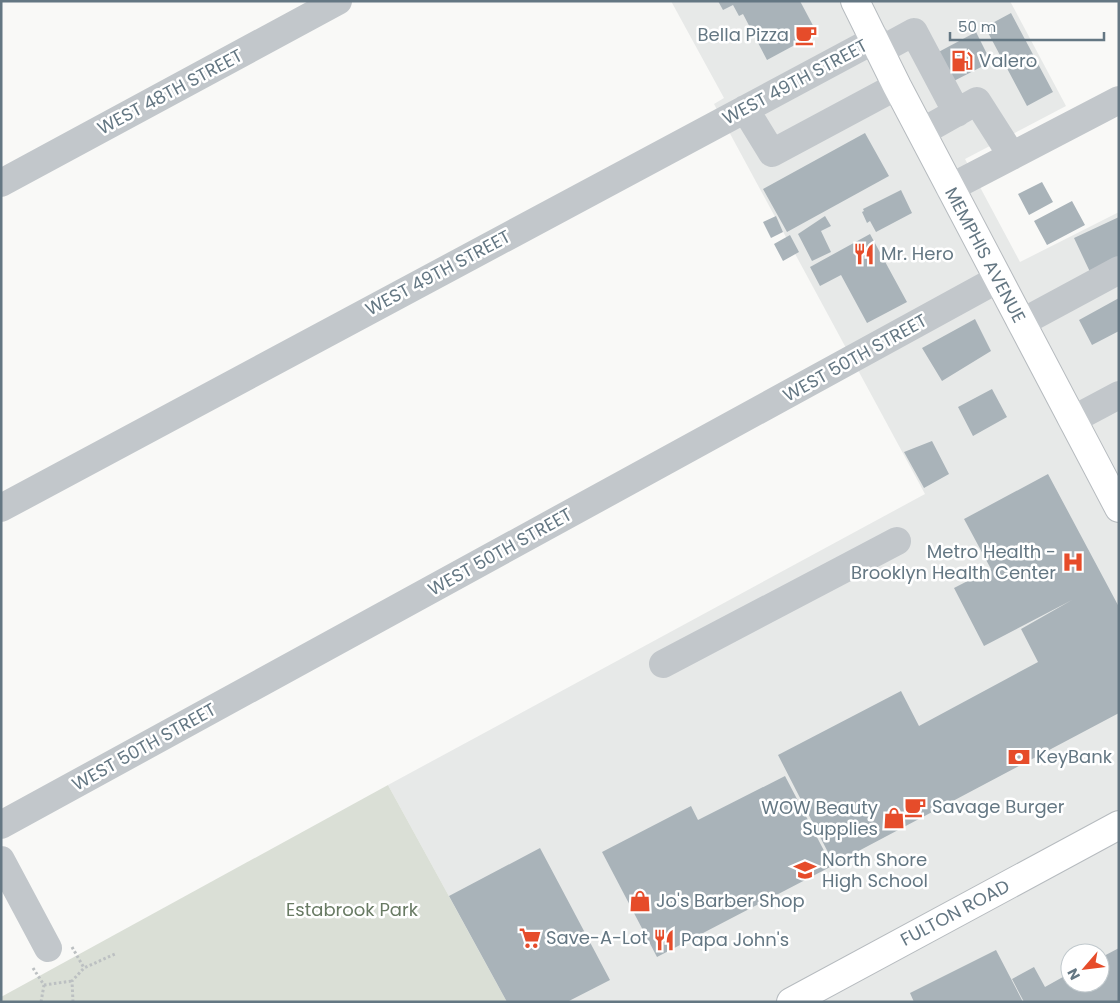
<svg xmlns="http://www.w3.org/2000/svg" width="1120" height="1003" viewBox="0 0 1120 1003" font-family="Poppins,sans-serif">
  <style>
    .built { fill: #e7e9e8; fill-rule: evenodd }
    .green { fill: #dadfd6 }
    .building { fill: #a9b3b9 }
    .lines { fill: none; stroke-linecap: round; stroke-linejoin: round }
    .major-casing { stroke: #b6bbbf; stroke-width: 30 }
    .path { stroke: #bcc0c2; stroke-width: 3; stroke-dasharray: 2.5 2.5; stroke-linecap: butt }
    .minor { stroke: #c2c7cb; stroke-width: 28 }
    .major { stroke: #fff; stroke-width: 28 }
    .labels { text-anchor: middle; stroke-width: 5; stroke-linejoin: round; paint-order: stroke }
    .poi-label { font-size: 18px; fill: #647783; stroke: #fff; text-anchor: start }
    .street-label { font-size: 18px; fill: #647783; stroke: #fff }
    .park-label { font-size: 18px; fill: #687a63; stroke: #fff }
  </style>
  <rect width="100%" height="100%" fill="#f9f9f7"/>
  <path class="built" d="M 671,1 L 1010,1 L 1066,106 L 965,159 L 1020,262 L 1119,212 L 1119,1002 L 507,1002 L 388,785 L 925,494 L 714,104 L 724,98 ZM 1070,953 L 1100,953 L 1100,983 L 1070,983 Z"/>
  <path class="green" d="M 388,785 L 507,1002 L 1,1002 L 1,997 Z"/>
  <path class="building" d="M 718,1 L 800,1 L 817,33 L 767,60 L 743,14 L 739,16 L 733,5 L 723,10 Z
    M 1011,13 L 1053,92 L 1027,106 L 985,27 Z
    M 976,32 L 991,62 L 946,85 L 931,56 Z
    M 865,133 L 889,176 L 787,232 L 763,189 Z
    M 1042,182 L 1053,202 L 1029,215 L 1018,194 Z
    M 901,190 L 912,213 L 876,232 L 870,221 L 867,223 L 862,212 L 864,211 L 863,209 Z
    M 1072,201 L 1085,225 L 1047,245 L 1034,221 Z
    M 776,216 L 783,232 L 771,238 L 763,222 Z
    M 825,216 L 831,226 L 821,231 L 831,252 L 812,261 L 798,234 Z
    M 1119,217 L 1119,260 L 1091,274 L 1074,238 Z
    M 870,234 L 907,302 L 867,323 L 841,275 L 820,286 L 810,267 Z
    M 790,235 L 799,252 L 783,261 L 774,244 Z
    M 1119,298 L 1119,331 L 1092,345 L 1079,320 Z
    M 975,319 L 991,351 L 942,381 L 922,348 Z
    M 992,389 L 1007,417 L 973,436 L 958,407 Z
    M 932,441 L 949,474 L 924,488 L 904,452 Z
    M 1048,474 L 1119,607 L 1119,713 L 834,864 L 778,755 L 901,691 L 919,726 L 1038,662 L 1021,629 L 1072,600 L 984,646 L 954,588 L 991,569 L 964,519 Z
    M 785,776 L 832,866 L 657,957 L 602,852 L 691,806 L 698,820 Z
    M 540,848 L 610,980 L 567,1002 L 507,1002 L 449,896 Z
    M 1119,948 L 1119,1002 L 1024,1002 L 1012,979 L 1034,967 L 1045,987 L 1070,973 L 1070,983 L 1100,983 L 1100,958 Z
    M 996,950 L 1023,1002 L 914,1002 L 910,993 Z"/>
  <g class="lines">
    <g class="major-casing">
      <path id="major" d="M 855,1 L 897,86 L 1119,508
        M 791,1002 L 1119,825"/>
    </g>
    <path class="path" d="M 72,947 L 84,968
      M 33,968 L 44,985 L 41,1002
      M 44,985 L 72,981
      M 73,1002 L 72,981 L 84,968 L 117,953"/>
    <path class="minor" d="M 881,50 L 914,32 L 957,113
      M 745,109 L 772,153 L 897,86
      M 922,132 L 977,101 L 1012,156
      M 1,183 L 338,1
      M 950,188 L 1119,100
      M 1021,323 L 1119,270
      M 1072,420 L 1119,395
      M 1,508 L 876,39
      M 663,664 L 897,541
      M 1,825 L 998,279
      M 1,860 L 48,948"/>
    <use href="#major" class="major"/>
  </g>
  <defs>
    <g id="cafe-bare" transform="scale(1.725)"><path d="M-5.5-4.5H6V0H3Q3 3.5 0 3.5H-2.5Q-5.5 3.5-5.5 0ZM3-3.2v2h1.7v-2ZM-6 4.5H4V6H-6Z" fill="#e64c2a" stroke="#fff" stroke-width="2.5" paint-order="stroke"/></g>
    <g id="fuel-bare" transform="scale(1.725)"><path d="M-5.5-6h7V0h2V4h1.3V-2.5L3-4.5l.8-.8L6-3V5H2.5V1h-1V6h-7ZM-4.2-4.7v3.2H.2V-4.7Z" fill="#e64c2a" stroke="#fff" stroke-width="2.5" paint-order="stroke"/></g>
    <g id="restaurant-bare" transform="scale(1.725)"><path d="M-5-6h1v4h1v-4h1v4h1v-4h1v5L-1.5 .5V6h-2V.5L-5-1ZM5-6V6H3V1.5H1.5Q1.5-4 5-6Z" fill="#e64c2a" stroke="#fff" stroke-width="2.5" paint-order="stroke"/></g>
    <g id="hospital-bare" transform="scale(1.725)"><path d="M-5-5h3v3.5h4V-5h3V5h-3V1.5h-4V5h-3Z" fill="#e64c2a" stroke="#fff" stroke-width="2.5" paint-order="stroke"/></g>
    <g id="bank-bare" transform="scale(1.725)"><path d="M-6-4H6V4H-6ZM0-2.3a2.3 2.3 0 1 0 0 4.6a2.3 2.3 0 1 0 0-4.6Z" fill="#e64c2a" stroke="#fff" stroke-width="2.5" paint-order="stroke"/></g>
    <g id="shop-bare" transform="scale(1.725)"><path d="M-5-2.5h2.3a2.7 3.5 0 0 1 5.4 0H5L5.5 6h-11ZM-1.5-2.5h3a1.5 2.3 0 0 0-3 0Z" fill="#e64c2a" stroke="#fff" stroke-width="2.5" paint-order="stroke"/></g>
    <g id="school-bare" transform="scale(1.725)"><path d="M0-5L7-2L0 1L-7-2ZM-4 1L0 2.5L4 1V4Q0 6-4 4Z" fill="#e64c2a" stroke="#fff" stroke-width="2.5" paint-order="stroke"/></g>
    <g id="supermarket-bare" transform="scale(1.725)"><path d="M-6-5.5h2.5l.6 2H6L4.5 2H-2.5L-4.4-4H-6ZM-1.5 3.2a1.3 1.3 0 1 0 .1 0ZM3 3.2a1.3 1.3 0 1 0 .1 0Z" fill="#e64c2a" stroke="#fff" stroke-width="2.5" paint-order="stroke"/></g>
  </defs>
  <g fill-rule="evenodd">
    <use href="#cafe-bare" x="806" y="35"/>
    <use href="#fuel-bare" x="962" y="61"/>
    <use href="#restaurant-bare" x="864" y="254"/>
    <use href="#hospital-bare" x="1073" y="562"/>
    <use href="#bank-bare" x="1019" y="757"/>
    <use href="#cafe-bare" x="915" y="807"/>
    <use href="#shop-bare" x="894" y="818"/>
    <use href="#school-bare" x="805" y="870"/>
    <use href="#shop-bare" x="640" y="901"/>
    <use href="#supermarket-bare" x="530" y="938"/>
    <use href="#restaurant-bare" x="664" y="940"/>
  </g>
  <g class="labels">
    <g class="poi-label">
      <text x="789" y="41" text-anchor="end">Bella Pizza</text>
      <text x="979" y="67">Valero</text>
      <text x="881" y="260">Mr. Hero</text>
      <text x="1056" y="558" text-anchor="end">Metro Health -<tspan x="1056" dy="21">Brooklyn Health Center</tspan></text>
      <text x="1036" y="763">KeyBank</text>
      <text x="932" y="813">Savage Burger</text>
      <text x="878" y="814" text-anchor="end">WOW Beauty<tspan x="878" dy="21">Supplies</tspan></text>
      <text x="822" y="866">North Shore<tspan x="822" dy="21">High School</tspan></text>
      <text x="656" y="907">Jo's Barber Shop</text>
      <text x="546" y="944">Save-A-Lot</text>
      <text x="681" y="946">Papa John's</text>
    </g>
    <g class="street-label">
      <text transform="translate(795 82) rotate(-28)" y="6">WEST 49TH STREET</text>
      <text transform="translate(170 92) rotate(-28)" y="6">WEST 48TH STREET</text>
      <text transform="translate(985 255) rotate(62)" y="6">MEMPHIS AVENUE</text>
      <text transform="translate(438 273) rotate(-28)" y="6">WEST 49TH STREET</text>
      <text transform="translate(855 358) rotate(-29)" y="6">WEST 50TH STREET</text>
      <text transform="translate(500 552) rotate(-29)" y="6">WEST 50TH STREET</text>
      <text transform="translate(144 747) rotate(-29)" y="6">WEST 50TH STREET</text>
      <text transform="translate(955 913) rotate(-28)" y="6">FULTON ROAD</text>
    </g>
    <g class="park-label">
      <text x="352" y="916">Estabrook Park</text>
    </g>
  </g>
  <rect width="1120" height="1003" fill="none" stroke="#647783" stroke-width="5"/>
  <g transform="translate(1085 968) rotate(242)"><circle r="24" fill="#ffffff" stroke="#c1c9cd"/>
  <path d="M0-4L9 19L0 12L-9 19Z" fill="#e64c2a"/>
  <text y="-8" font-size="14" font-weight="bold" text-anchor="middle" fill="#647783">N</text>
  </g>
  <path d="M950 32v8h154v-8" fill="none" stroke="#647783" stroke-width="2.5"/>
  <text x="958" y="32" font-size="15" fill="#647783" stroke="#ffffff" stroke-width="4" paint-order="stroke">50 m</text>
</svg>
